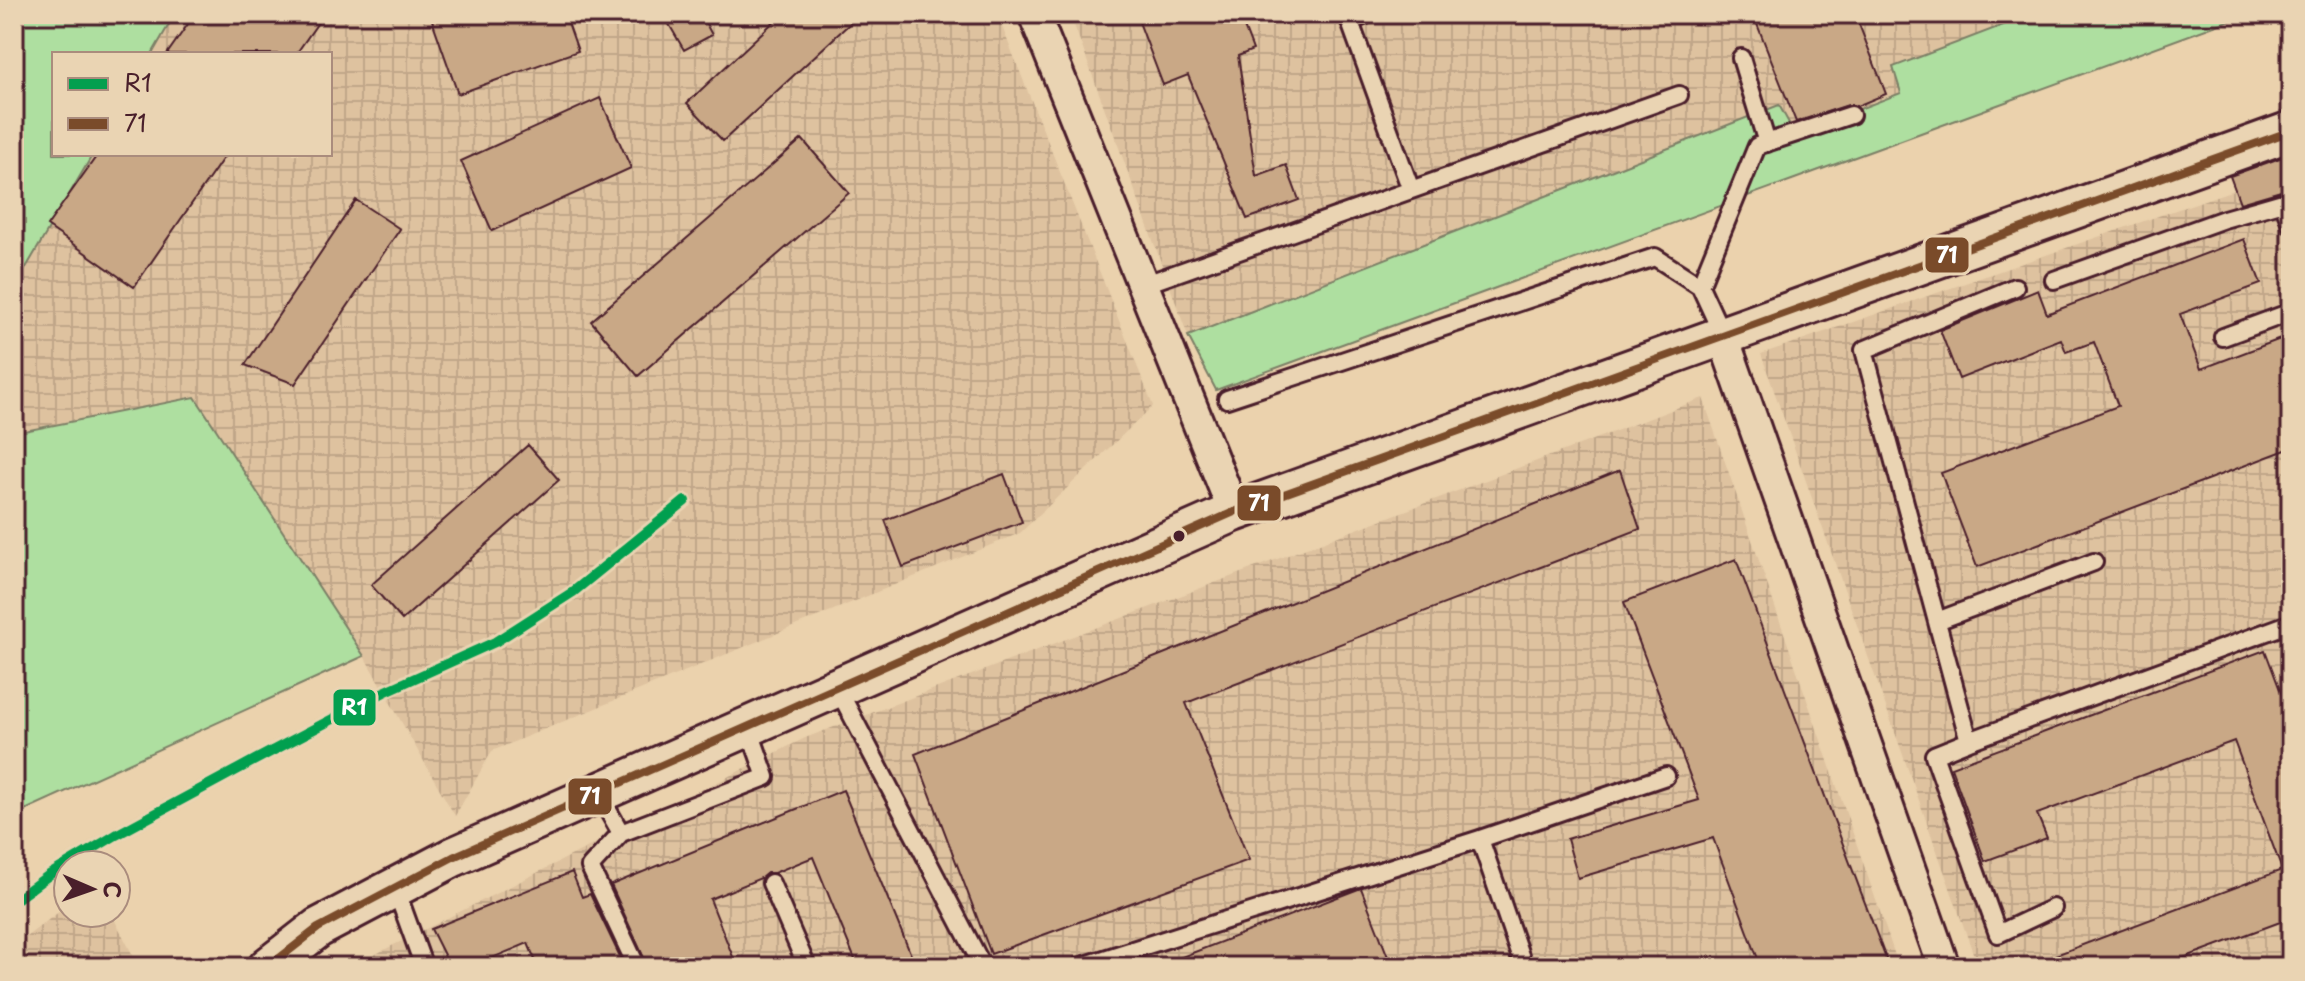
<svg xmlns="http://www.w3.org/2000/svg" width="2305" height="981" viewBox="0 0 2305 981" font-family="'Playpen Sans',sans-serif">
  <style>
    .industrial { fill: url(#industrial-grid) }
    .grass { fill: #aedfa0; stroke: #7c7f66; stroke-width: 2 }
    .building { fill: #c9a886; stroke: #4a1f2b; stroke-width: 2 }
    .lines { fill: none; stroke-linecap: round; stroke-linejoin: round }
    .service-casing { stroke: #4a1f2b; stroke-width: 22 }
    .minor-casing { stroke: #4a1f2b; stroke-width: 36 }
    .tertiary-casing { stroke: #4a1f2b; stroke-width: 44 }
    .service { stroke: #ead4b3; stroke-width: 16 }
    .minor { stroke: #ead4b3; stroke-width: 30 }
    .tertiary { stroke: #ead4b3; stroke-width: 38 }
    .bus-1-casing { stroke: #ead4b3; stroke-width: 14 }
    .bus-1 { stroke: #7a4b2a; stroke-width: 8 }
    .rail-1-casing { stroke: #ead4b3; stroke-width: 16 }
    .rail-1 { stroke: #049f4f; stroke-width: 10 }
    .bus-dot { fill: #4a1f2b; stroke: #ead4b3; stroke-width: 3 }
    .line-badge { stroke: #ead4b3; stroke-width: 3 }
    .badge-label { font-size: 22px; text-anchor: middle; font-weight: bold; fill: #fff }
  </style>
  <defs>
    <pattern id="industrial-grid" width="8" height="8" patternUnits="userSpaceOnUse" patternTransform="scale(2)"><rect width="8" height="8" fill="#dec29f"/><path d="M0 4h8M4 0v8" fill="none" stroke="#c0a689"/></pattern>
  </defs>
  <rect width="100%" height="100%" fill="#ebd2ad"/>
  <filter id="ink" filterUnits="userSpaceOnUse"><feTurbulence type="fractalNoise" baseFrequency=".0125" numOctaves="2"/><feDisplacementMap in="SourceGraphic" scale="16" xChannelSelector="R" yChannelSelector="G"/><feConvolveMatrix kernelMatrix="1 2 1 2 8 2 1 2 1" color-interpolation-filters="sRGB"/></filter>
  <g filter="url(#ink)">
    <path class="industrial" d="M 174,14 L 997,14 L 1153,406 L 1020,533 L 492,751 L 455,816 L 364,656 L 195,397 L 14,432 L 14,286 L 91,154 L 330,154 L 330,54 L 150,54 Z
      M 1070,14 L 2032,14 L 1893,67 L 1901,93 L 1794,135 L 1778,105 L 1188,336 Z
      M 2291,170 L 2291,967 L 1978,967 L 1761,354 Z
      M 1703,398 L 1899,967 L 350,967 L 805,738 Z
      M 68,905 L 68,913 L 111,913 L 139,967 L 14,967 L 14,946 Z"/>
    <path class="grass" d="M 14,14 L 175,14 L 152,54 L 54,54 L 54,154 L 93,154 L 14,288 Z
      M 2032,14 L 2247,14 L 1216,390 L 1188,336 L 1779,105 L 1795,134 L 1901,93 L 1893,67 Z
      M 195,397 L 364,656 L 14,815 L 14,433 Z"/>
    <path class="building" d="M 195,14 L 324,14 L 296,54 L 167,54 Z
      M 447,14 L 565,14 L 578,51 L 458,94 L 432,20 Z
      M 663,14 L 701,14 L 712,35 L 684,50 Z
      M 782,14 L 860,14 L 723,141 L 687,103 Z
      M 1136,14 L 1239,14 L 1253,50 L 1238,56 L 1256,176 L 1286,165 L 1299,200 L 1247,219 L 1188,75 L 1163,85 Z
      M 1783,14 L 1855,14 L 1886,94 L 1857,106 L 1848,105 L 1796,122 L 1757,24 Z
      M 600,98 L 631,168 L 492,231 L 461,161 Z
      M 802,139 L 849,193 L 638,376 L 591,321 Z
      M 98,154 L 226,154 L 134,287 L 47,226 Z
      M 2291,154 L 2291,188 L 2240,203 L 2230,176 Z
      M 356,200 L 400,229 L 295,384 L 245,365 Z
      M 2244,239 L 2261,284 L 2180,314 L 2201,369 L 2291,335 L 2291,448 L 1977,567 L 1941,473 L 2118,406 L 2094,342 L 2066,352 L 2061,339 L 1959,379 L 1940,330 L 2038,290 L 2047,314 Z
      M 528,445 L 559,480 L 402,620 L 371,585 Z
      M 1620,470 L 1640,529 L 1186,703 L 1249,860 L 991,954 L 915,754 Z
      M 1004,474 L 1022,522 L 903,567 L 885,520 Z
      M 1736,559 L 1889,967 L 1761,967 L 1713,838 L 1578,878 L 1567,839 L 1699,800 L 1624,602 Z
      M 2265,650 L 2291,719 L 2291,918 L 2159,967 L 2030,967 L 2029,965 L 2282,870 L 2234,741 L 2037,814 L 2047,838 L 1985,861 L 1951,767 Z
      M 843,790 L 916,967 L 858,967 L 813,857 L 774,873 L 767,873 L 761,878 L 710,899 L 737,967 L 648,967 L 611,885 Z
      M 572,872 L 582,897 L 590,894 L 625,967 L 538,967 L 528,943 L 471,967 L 450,967 L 431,929 Z
      M 1361,888 L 1392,967 L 1161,967 L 1161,965 Z"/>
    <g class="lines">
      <g class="service-casing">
        <path id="service" d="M 1368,14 L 1350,22 L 1411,190
          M 1741,58 L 1767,143
          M 2054,280 L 2224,219 L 2283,202 L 2291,224
          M 1143,285 L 1679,95
          M 1700,286 L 1757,146 L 1851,115
          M 2015,287 L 1864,350 L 1969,741 L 2291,623
          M 2223,337 L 2291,312
          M 1227,399 L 1655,257 L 1700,286 L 1723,336
          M 1937,621 L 2094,562
          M 837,687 L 983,967
          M 1969,741 L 1934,755 L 1998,934 L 2053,908
          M 598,793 L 621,833 L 766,777 L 748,726
          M 621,833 L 590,867 L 637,967
          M 1480,839 L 1666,776
          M 771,883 L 807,967
          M 395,887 L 424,967
          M 1079,967 L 1480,839 L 1524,967"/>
      </g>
      <g class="minor-casing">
        <path id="minor" d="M 1034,14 L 1234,512
          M 1723,337 L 1944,967"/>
      </g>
      <g class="tertiary-casing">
        <path id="tertiary" d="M 268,967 L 318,928 L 453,857 L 1234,512 L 2291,131"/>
      </g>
      <use href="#service" class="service"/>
      <use href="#minor" class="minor"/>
      <use href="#tertiary" class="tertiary"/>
      <g class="bus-1-casing">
        <path id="bus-1" d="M 268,967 L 318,928 L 453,857 L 1234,512 L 2291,131"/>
      </g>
      <use href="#bus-1" class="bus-1"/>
      <g class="rail-1-casing">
        <path id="rail-1" d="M 14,901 L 49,875 L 116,835 L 255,760 L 384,692 L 495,642 L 573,592 L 685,501"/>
      </g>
      <use href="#rail-1" class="rail-1"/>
    </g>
  </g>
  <circle class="bus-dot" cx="1179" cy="536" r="7"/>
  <g class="line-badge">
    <rect x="1924" y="236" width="46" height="38" rx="8" fill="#7a4b2a"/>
    <rect x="1236" y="484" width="46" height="38" rx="8" fill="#7a4b2a"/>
    <rect x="332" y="688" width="45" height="39" rx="8" fill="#049f4f"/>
    <rect x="567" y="777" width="46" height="39" rx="8" fill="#7a4b2a"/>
  </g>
  <g class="badge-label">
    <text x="1947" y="263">71</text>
    <text x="1259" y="511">71</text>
    <text x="354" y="715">R1</text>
    <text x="590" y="804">71</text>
  </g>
  <rect width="2305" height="981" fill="none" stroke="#ead4b3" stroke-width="48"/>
  <rect x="24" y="24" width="2257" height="933" fill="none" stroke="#4a1f2b" stroke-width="3" filter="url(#ink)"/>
  <rect x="52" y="52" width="280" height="104" fill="#ead4b3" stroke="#aa8c7d" stroke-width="2"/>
  <rect x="68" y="78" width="40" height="12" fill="#049f4f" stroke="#aa8c7d" stroke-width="2"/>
  <text x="124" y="92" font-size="24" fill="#4a1f2b">R1</text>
  <rect x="68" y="118" width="40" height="12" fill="#7a4b2a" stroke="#aa8c7d" stroke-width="2"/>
  <text x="124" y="132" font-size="24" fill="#4a1f2b">71</text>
  <g transform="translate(92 889) rotate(92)"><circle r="38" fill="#ead4b3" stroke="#aa8c7d" stroke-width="2"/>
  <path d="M0-6L14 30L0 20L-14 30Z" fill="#4a1f2b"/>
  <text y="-12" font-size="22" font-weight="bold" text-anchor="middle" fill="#4a1f2b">С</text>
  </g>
</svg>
